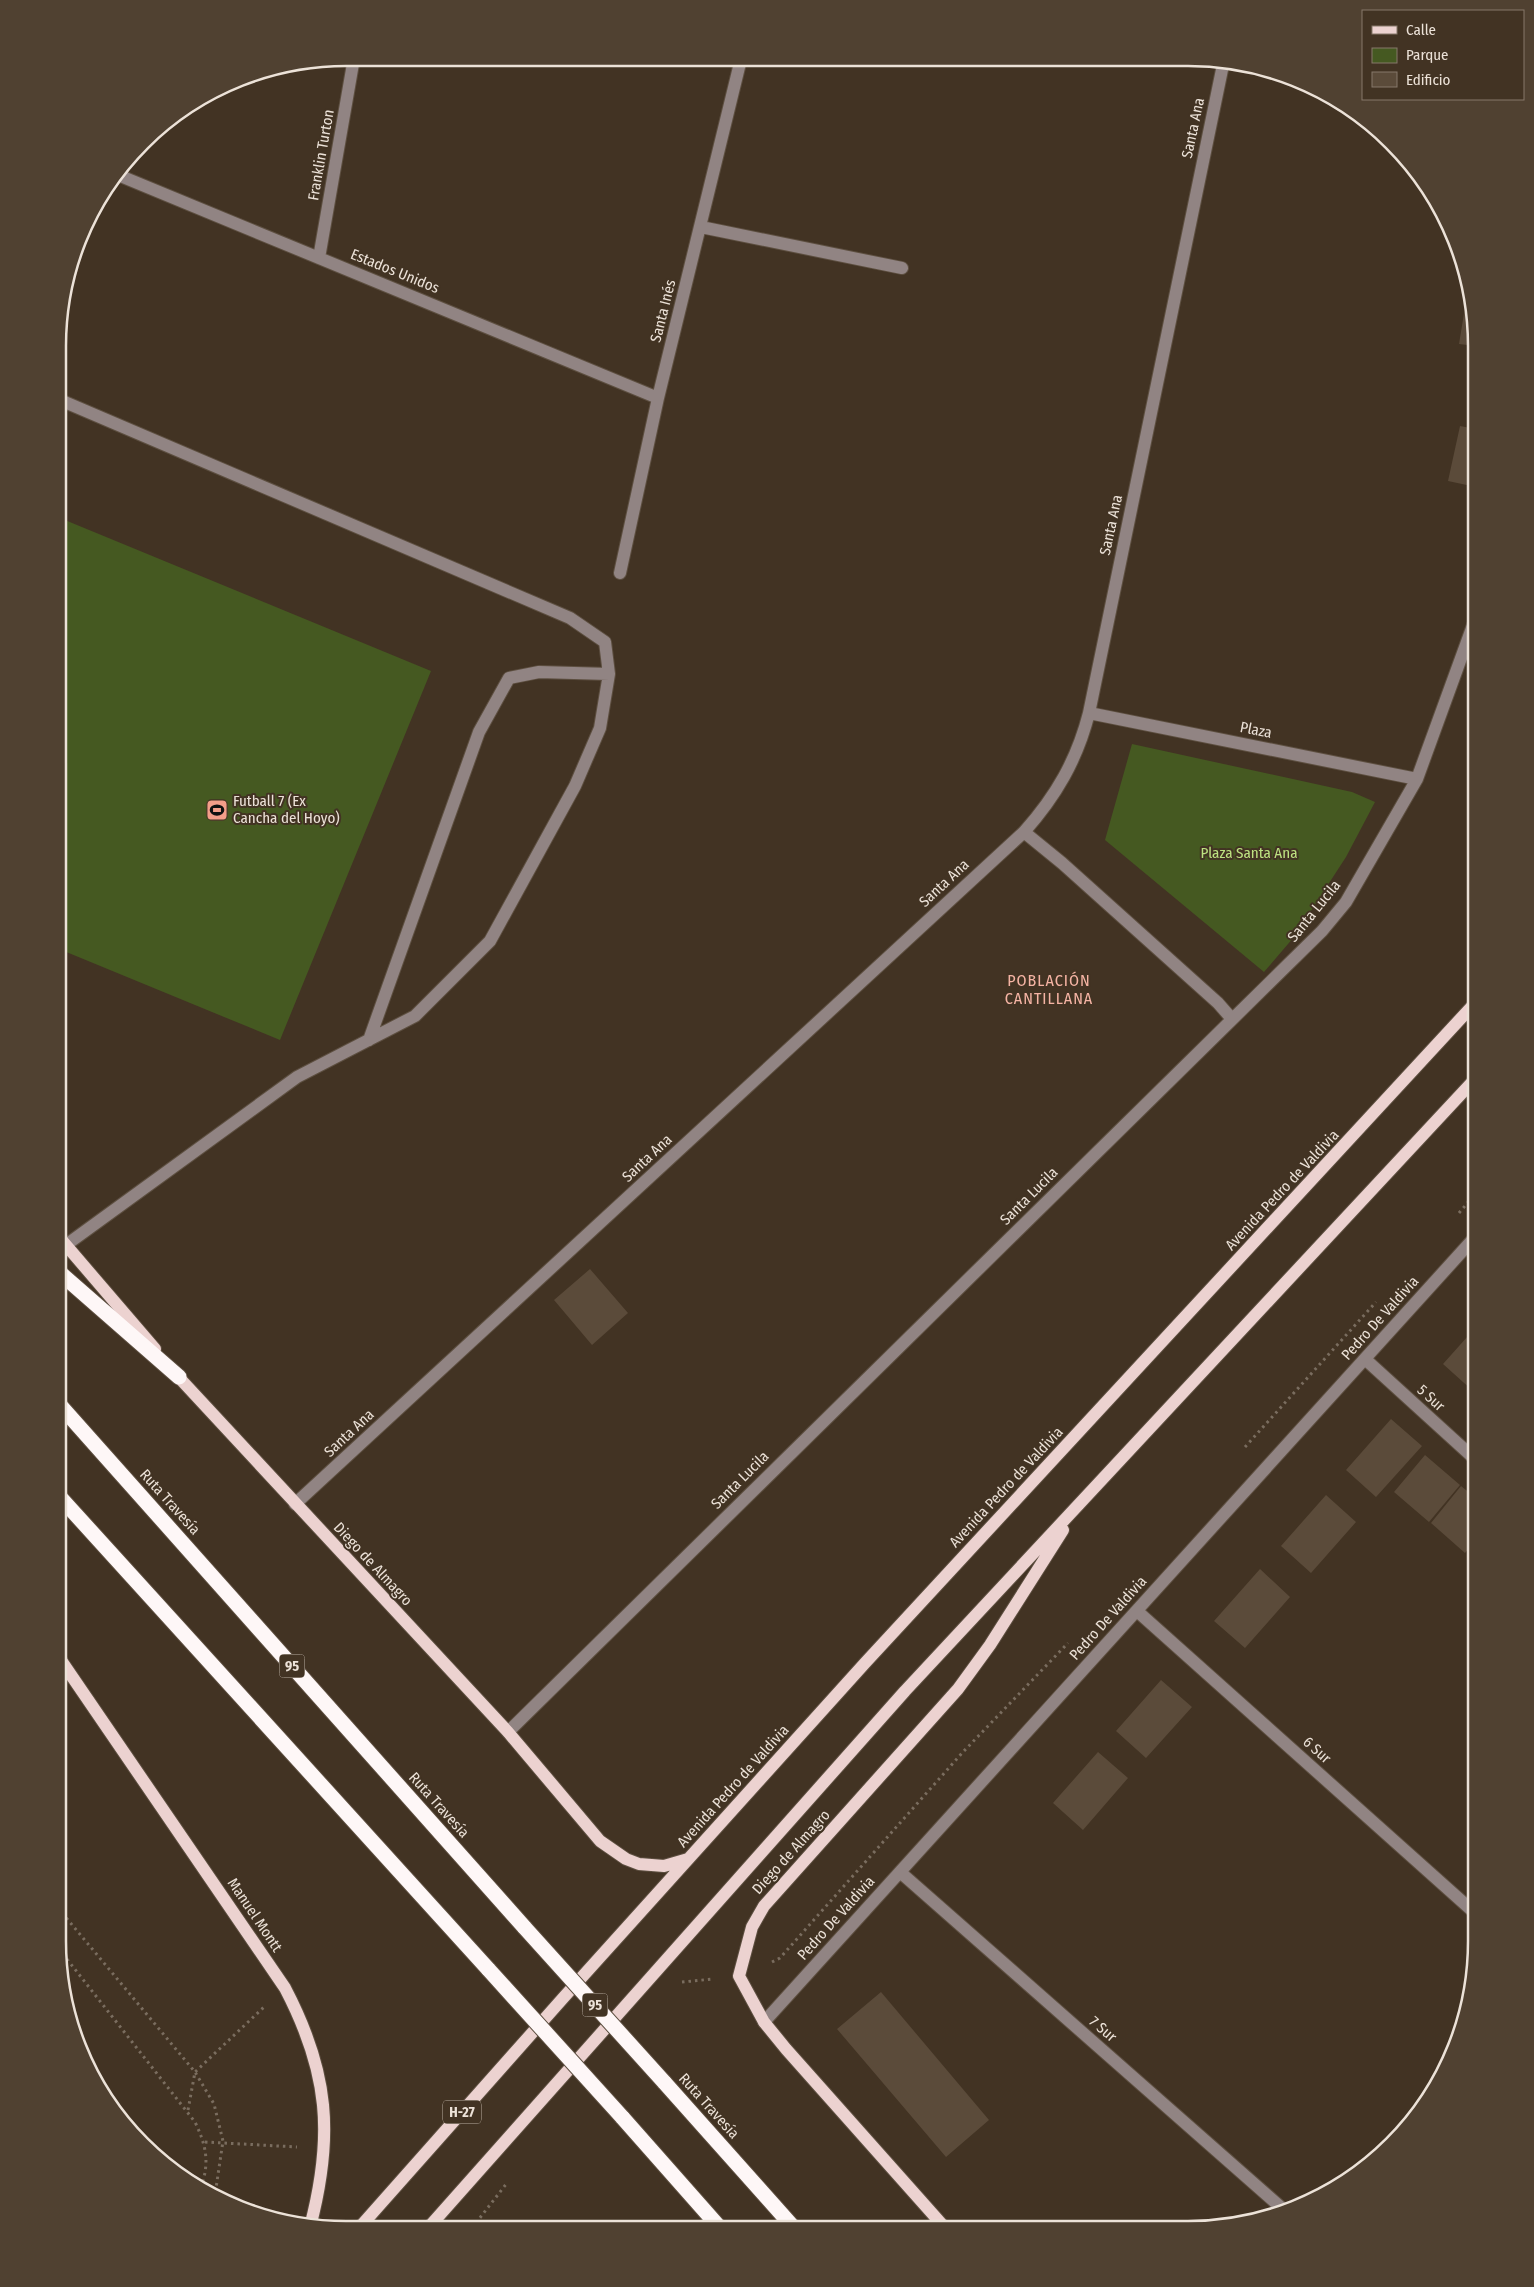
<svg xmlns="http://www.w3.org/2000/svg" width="1534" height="2287" viewBox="0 0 1534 2287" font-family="'Fira Sans Condensed',sans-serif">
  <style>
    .green { fill: #455921 }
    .building { fill: #5b4b3a }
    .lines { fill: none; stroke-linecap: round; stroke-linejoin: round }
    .minor-casing { stroke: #5d4f40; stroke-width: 14 }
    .major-casing { stroke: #5d4f40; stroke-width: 14 }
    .highway-casing { stroke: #5d4f40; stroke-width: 17 }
    .path { stroke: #7a6d5f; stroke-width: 3; stroke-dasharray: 2.5 4; stroke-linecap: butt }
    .minor { stroke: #918483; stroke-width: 12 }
    .major { stroke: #ecd2d0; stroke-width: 12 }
    .highway { stroke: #fef7f7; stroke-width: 15 }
    .highway-bridge-casing { stroke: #5d4f40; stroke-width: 17; stroke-linecap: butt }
    .highway-bridge { stroke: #fef7f7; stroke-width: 15 }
    .labels { text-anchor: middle; stroke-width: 4; stroke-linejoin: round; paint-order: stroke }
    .shield { fill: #423323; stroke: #b9aea2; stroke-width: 1 }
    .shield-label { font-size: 14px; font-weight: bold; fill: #ece2d8 }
    .street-label { font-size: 15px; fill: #ece2d8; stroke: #423323 }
    .poi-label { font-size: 15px; fill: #ece2d8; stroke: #423323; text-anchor: start }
    .park-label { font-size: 15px; fill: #bde281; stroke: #423323 }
    .neighbourhood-label { font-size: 16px; letter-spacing: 1px; fill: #f5b4a4; stroke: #423323 }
    .rim { fill: none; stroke: #ece2d8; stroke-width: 2.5 }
  </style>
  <rect width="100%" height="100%" fill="#423323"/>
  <path class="green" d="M 60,518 L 431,671 L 280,1040 L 59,949 Z
    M 1132,744 L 1352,792 L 1375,802 L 1346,857 L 1294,937 L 1264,972 L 1105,840 Z"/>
  <path class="building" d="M 1466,301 L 1467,301 L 1476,346 L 1459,344 Z
    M 1460,426 L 1476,429 L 1476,487 L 1448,481 Z
    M 590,1269 L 628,1313 L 592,1345 L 554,1300 Z
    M 1476,1327 L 1476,1388 L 1473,1391 L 1443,1364 Z
    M 1391,1419 L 1422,1446 L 1376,1497 L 1346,1470 Z
    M 1425,1455 L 1460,1485 L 1429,1522 L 1394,1492 Z
    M 1461,1486 L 1476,1498 L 1476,1540 L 1465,1553 L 1431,1523 Z
    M 1326,1495 L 1356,1522 L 1311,1573 L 1281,1546 Z
    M 1476,1544 L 1476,1561 L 1468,1554 Z
    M 1260,1569 L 1290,1597 L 1245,1648 L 1214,1621 Z
    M 1161,1680 L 1192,1707 L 1146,1758 L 1116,1731 Z
    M 1098,1752 L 1128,1778 L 1083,1830 L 1053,1803 Z
    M 881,1992 L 989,2120 L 946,2157 L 837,2029 Z"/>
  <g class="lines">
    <g class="minor-casing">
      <path id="minor" d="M 118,175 L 658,398
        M 701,227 L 902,268
        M 319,258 L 354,58
        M 60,400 L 570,618 L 605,642 L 609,674 L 600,728 L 575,786 L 490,941 L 415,1016 L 297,1077 L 66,1245
        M 620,573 L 658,398 L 741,59
        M 1089,713 L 1417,779
        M 1024,832 L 1062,863 L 1218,1003 L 1232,1019
        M 369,1040 L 479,732 L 509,678 L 539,672 L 609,674
        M 1365,1359 L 1476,1460
        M 295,1504 L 1024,832 C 1056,796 1077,760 1089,713 L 1224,60
        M 1137,1611 L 1476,1914
        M 508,1732 L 1322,931 L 1346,902 L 1417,779 L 1476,617
        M 900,1872 L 1284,2210
        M 764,2022 L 1476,1236"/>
    </g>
    <g class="major-casing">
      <path id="major" d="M 59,1237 L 155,1349
        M 172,1370 L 508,1732 L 600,1841 L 626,1859 L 639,1864 L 664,1866 L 688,1859
        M 58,1656 L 285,1988 C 329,2072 334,2136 310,2227
        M 360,2227 L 564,1997 L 865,1663 L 1476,1002
        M 429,2227 L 905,1691 L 1476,1078
        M 946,2229 L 786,2049 L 764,2022 L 739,1976 L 752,1927 L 764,1906 L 958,1689 L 990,1645 L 1063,1530"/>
    </g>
    <g class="highway-casing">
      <path id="highway" d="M 59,1272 L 179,1377
        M 58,1403 L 525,1928
        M 58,1495 L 489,1970
        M 664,2082 L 794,2228
        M 622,2117 L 720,2228"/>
    </g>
    <path class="path" d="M 1459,1213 L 1476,1193
      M 1245,1447 L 1376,1302
      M 58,1908 L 195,2072 L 214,2104 L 223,2141 L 215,2195
      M 59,1949 L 195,2122 C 206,2145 210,2162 201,2187
      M 772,1962 L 780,1958 L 963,1752 L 1068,1643
      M 682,1982 L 713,1979
      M 188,2110 L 195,2072 L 264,2007
      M 205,2142 L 297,2147
      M 472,2228 L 507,2183"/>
    <use href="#minor" class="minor"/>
    <use href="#major" class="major"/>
    <use href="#highway" class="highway"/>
    <g class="highway-bridge-casing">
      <path id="highway-bridge" d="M 525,1928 L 664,2082
        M 489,1970 L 622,2117"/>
    </g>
    <use href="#highway-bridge" class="highway-bridge"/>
  </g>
  <defs>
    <g id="stadium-square" transform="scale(1.125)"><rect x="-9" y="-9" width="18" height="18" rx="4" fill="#f49e89" stroke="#423323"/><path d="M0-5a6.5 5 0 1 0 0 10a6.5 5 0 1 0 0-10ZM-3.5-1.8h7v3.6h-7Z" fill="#111"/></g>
  </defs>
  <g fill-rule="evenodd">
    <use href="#stadium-square" x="217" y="810"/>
  </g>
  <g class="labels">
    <g class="shield">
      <rect x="279.5" y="1654.5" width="25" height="23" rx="4"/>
      <rect x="582.5" y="1993.5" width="25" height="23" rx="4"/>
      <rect x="443" y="2100.5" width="38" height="23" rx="4"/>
    </g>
    <g class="shield-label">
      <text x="292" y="1671">95</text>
      <text x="595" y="2010">95</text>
      <text x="462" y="2117">H-27</text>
    </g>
    <g class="street-label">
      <text transform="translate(1193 128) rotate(-78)" y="5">Santa Ana</text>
      <text transform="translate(321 155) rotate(-80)" y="5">Franklin Turton</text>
      <text transform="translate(395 271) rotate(22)" y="5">Estados Unidos</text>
      <text transform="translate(663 311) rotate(-76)" y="5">Santa Inés</text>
      <text transform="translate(1111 525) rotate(-78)" y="5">Santa Ana</text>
      <text transform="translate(1256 730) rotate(11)" y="5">Plaza</text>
      <text transform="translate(944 883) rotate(-43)" y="5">Santa Ana</text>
      <text transform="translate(1314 911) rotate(-51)" y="5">Santa Lucila</text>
      <text transform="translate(647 1158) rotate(-43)" y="5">Santa Ana</text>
      <text transform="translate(1282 1190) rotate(-47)" y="5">Avenida Pedro de Valdivia</text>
      <text transform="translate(1029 1196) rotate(-45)" y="5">Santa Lucila</text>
      <text transform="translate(1380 1318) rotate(-48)" y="5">Pedro De Valdivia</text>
      <text transform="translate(1431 1398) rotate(42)" y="5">5 Sur</text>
      <text transform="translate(349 1433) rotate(-43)" y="5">Santa Ana</text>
      <text transform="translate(740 1480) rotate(-45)" y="5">Santa Lucila</text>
      <text transform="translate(1006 1487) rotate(-47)" y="5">Avenida Pedro de Valdivia</text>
      <text transform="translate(170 1502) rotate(48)" y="5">Ruta Travesía</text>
      <text transform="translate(373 1564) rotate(47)" y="5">Diego de Almagro</text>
      <text transform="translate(1108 1618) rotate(-48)" y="5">Pedro De Valdivia</text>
      <text transform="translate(1317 1750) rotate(42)" y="5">6 Sur</text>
      <text transform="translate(733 1786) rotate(-48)" y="5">Avenida Pedro de Valdivia</text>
      <text transform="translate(439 1805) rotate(48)" y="5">Ruta Travesía</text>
      <text transform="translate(791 1852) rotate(-48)" y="5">Diego de Almagro</text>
      <text transform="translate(255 1915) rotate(56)" y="5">Manuel Montt</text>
      <text transform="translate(836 1918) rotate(-48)" y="5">Pedro De Valdivia</text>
      <text transform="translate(1103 2029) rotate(41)" y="5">7 Sur</text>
      <text transform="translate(709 2106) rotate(48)" y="5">Ruta Travesía</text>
    </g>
    <g class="poi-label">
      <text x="233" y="806">Futball 7 (Ex<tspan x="233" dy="17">Cancha del Hoyo)</tspan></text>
    </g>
    <g class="park-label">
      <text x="1249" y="858">Plaza Santa Ana</text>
    </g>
    <g class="neighbourhood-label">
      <text x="1049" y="986">POBLACIÓN<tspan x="1049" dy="18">CANTILLANA</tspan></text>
    </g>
  </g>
  <path d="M0 0H1534V2287H0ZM346 66H1188A280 280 0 0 1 1468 346V1941A280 280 0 0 1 1188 2221H346A280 280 0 0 1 66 1941V346A280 280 0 0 1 346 66Z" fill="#504131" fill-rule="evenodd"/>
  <path class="rim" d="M346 66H1188A280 280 0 0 1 1468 346V1941A280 280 0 0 1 1188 2221H346A280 280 0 0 1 66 1941V346A280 280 0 0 1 346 66Z"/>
  <rect x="1362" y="10" width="162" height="90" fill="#423323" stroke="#86796b"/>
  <rect x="1372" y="26" width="25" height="8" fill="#ecd2d0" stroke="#86796b"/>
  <text x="1406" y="35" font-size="15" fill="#ece2d8">Calle</text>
  <rect x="1372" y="48" width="25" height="15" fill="#455921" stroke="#86796b"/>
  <text x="1406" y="60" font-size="15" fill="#ece2d8">Parque</text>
  <rect x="1372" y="72" width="25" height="15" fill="#5b4b3a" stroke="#86796b"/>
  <text x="1406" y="85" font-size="15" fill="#ece2d8">Edificio</text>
</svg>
